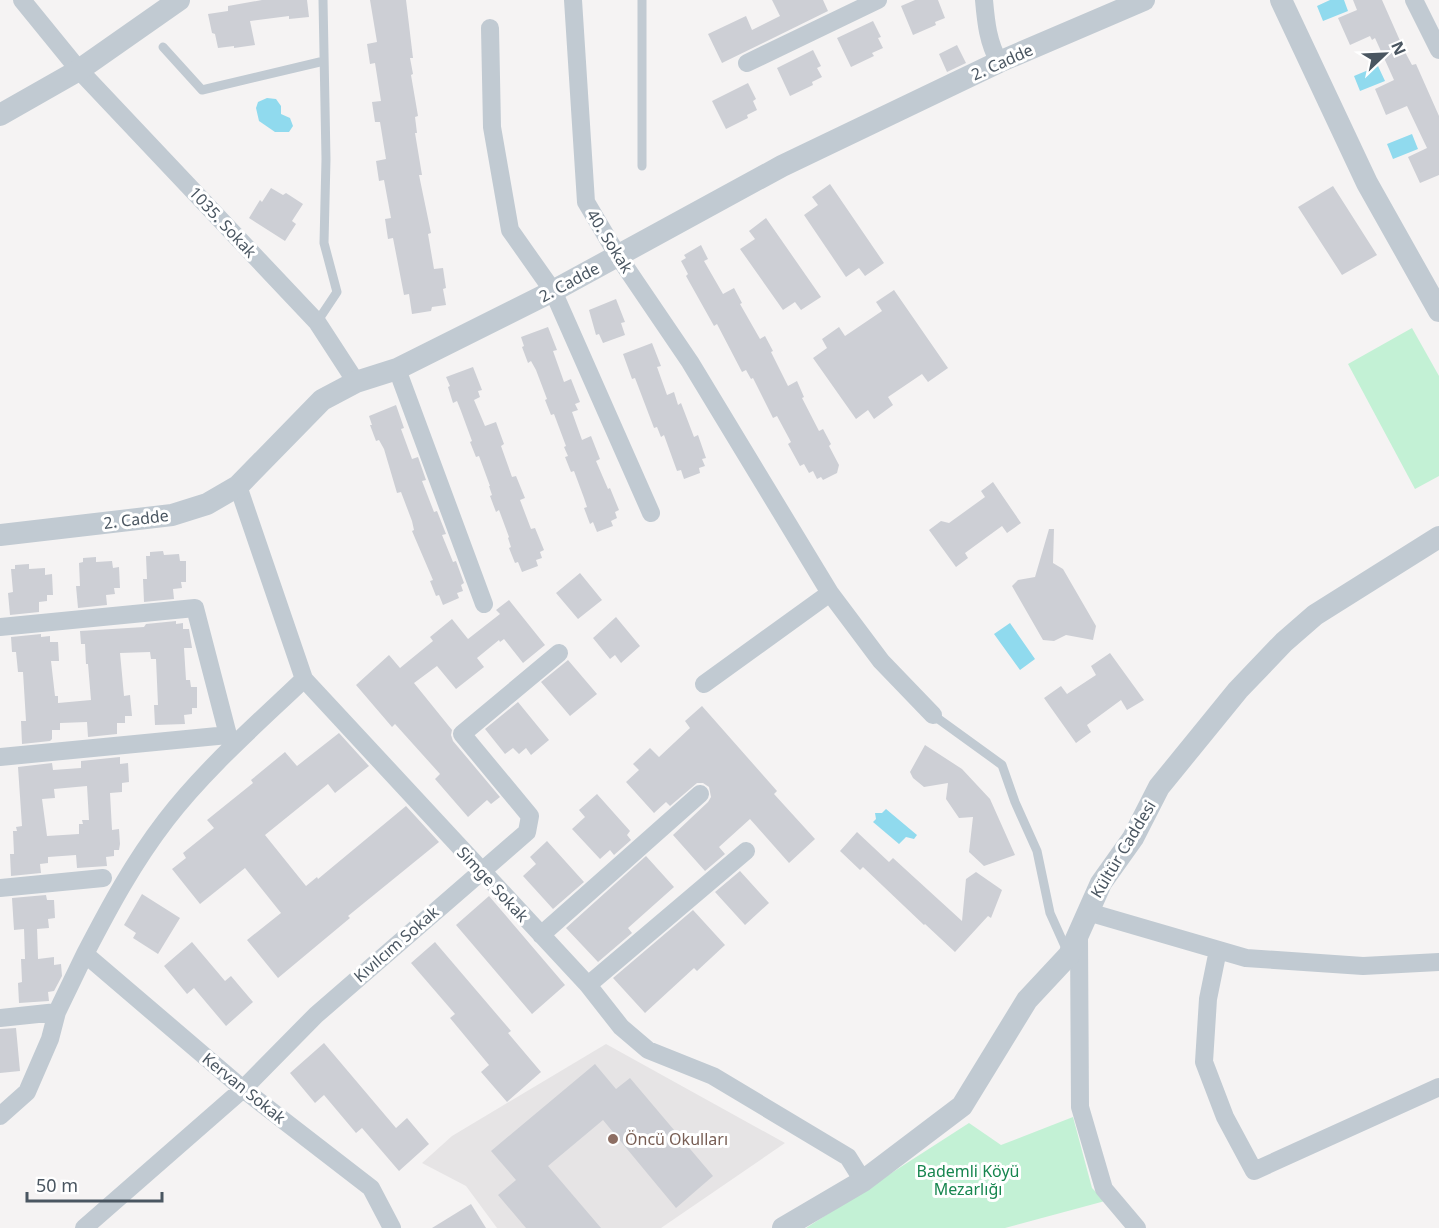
<svg xmlns="http://www.w3.org/2000/svg" width="1439" height="1228" viewBox="0 0 1439 1228" font-family="'Noto Sans',sans-serif">
  <style>
    .education { fill: #e6e4e5 }
    .green { fill: #c3f1d5 }
    .water { fill: #90daee }
    .building { fill: #cdcfd5; fill-rule: evenodd }
    .lines { fill: none; stroke-linecap: round; stroke-linejoin: round }
    .service { stroke: #c1cad2; stroke-width: 9 }
    .minor { stroke: #c1cad2; stroke-width: 18 }
    .tertiary { stroke: #c1cad2; stroke-width: 22 }
    .education-dot { fill: #8d6e63; stroke: #fff; stroke-width: 2 }
    .labels { text-anchor: middle; stroke-width: 6; stroke-linejoin: round; paint-order: stroke }
    .street-label { font-size: 16px; fill: #4a5661; stroke: #fff }
    .education-label { font-size: 16px; fill: #785e54; stroke: #fff; text-anchor: start }
    .park-label { font-size: 16px; fill: #17864f; stroke: #fff }
  </style>
  <rect width="100%" height="100%" fill="#f5f3f3"/>
  <path class="education" d="M 606,1044 L 785,1143 L 661,1228 L 497,1228 L 466,1186 L 422,1163 L 452,1136 Z"/>
  <path class="green" d="M 1412,328 L 1439,376 L 1439,476 L 1415,489 L 1348,364 Z
    M 1073,1117 L 1092,1188 L 1105,1201 L 1005,1228 L 806,1228 L 969,1123 L 1001,1145 Z"/>
  <path class="water" d="M 1330,0 L 1344,0 L 1348,11 L 1323,21 L 1317,6 Z
    M 1378,66 L 1385,81 L 1360,91 L 1354,76 Z
    M 267,98 L 276,99 L 281,106 L 281,114 L 290,118 L 293,126 L 289,132 L 275,132 L 259,121 L 256,108 L 258,102 Z
    M 1412,134 L 1418,149 L 1393,159 L 1387,144 Z
    M 1010,623 L 1035,659 L 1020,670 L 994,634 Z
    M 886,809 L 917,835 L 914,839 L 906,837 L 899,844 L 873,822 L 876,819 L 875,813 L 882,813 Z"/>
  <path class="building" d="M 262,0 L 307,0 L 309,17 L 289,19 L 289,16 L 250,21 L 255,45 L 234,48 L 234,46 L 218,48 L 215,34 L 212,33 L 208,14 L 228,11 L 228,6 Z
    M 370,0 L 406,0 L 413,58 L 410,58 L 413,74 L 411,75 L 418,116 L 415,117 L 417,133 L 415,133 L 422,175 L 419,175 L 431,233 L 428,234 L 434,269 L 443,268 L 446,288 L 443,289 L 446,305 L 432,307 L 431,311 L 412,314 L 409,294 L 404,295 L 393,238 L 388,239 L 385,219 L 391,218 L 384,180 L 379,181 L 376,161 L 386,159 L 380,122 L 375,122 L 372,102 L 381,101 L 375,63 L 370,64 L 367,44 L 377,42 Z
    M 772,0 L 823,0 L 828,11 L 722,63 L 708,34 L 746,16 L 752,30 L 780,16 Z
    M 915,0 L 938,0 L 945,18 L 935,22 L 936,25 L 913,35 L 901,6 Z
    M 1353,0 L 1382,0 L 1405,52 L 1412,65 L 1416,64 L 1439,116 L 1439,175 L 1420,183 L 1408,157 L 1427,148 L 1407,106 L 1386,115 L 1375,89 L 1394,80 L 1375,38 L 1372,40 L 1370,36 L 1350,45 L 1338,18 L 1357,10 Z
    M 873,21 L 881,37 L 878,38 L 883,48 L 872,53 L 874,56 L 851,67 L 837,38 Z
    M 957,45 L 966,63 L 947,72 L 939,54 Z
    M 813,50 L 821,66 L 817,68 L 822,77 L 812,82 L 813,85 L 790,96 L 777,68 Z
    M 748,83 L 756,99 L 753,101 L 757,110 L 747,115 L 748,118 L 726,129 L 712,101 Z
    M 830,184 L 884,263 L 865,276 L 859,268 L 846,277 L 804,215 L 818,205 L 812,197 Z
    M 1333,186 L 1377,255 L 1342,275 L 1298,207 Z
    M 271,188 L 283,195 L 286,193 L 303,204 L 292,221 L 296,224 L 285,241 L 249,218 L 260,200 L 262,202 Z
    M 766,218 L 821,297 L 801,310 L 795,302 L 783,310 L 740,249 L 755,239 L 749,231 Z
    M 701,245 L 708,259 L 704,261 L 723,294 L 734,288 L 742,303 L 740,304 L 760,339 L 765,336 L 773,351 L 771,352 L 788,386 L 797,381 L 804,397 L 802,398 L 819,431 L 823,429 L 831,444 L 829,446 L 839,465 L 837,473 L 823,480 L 821,477 L 817,479 L 813,471 L 809,473 L 804,464 L 800,466 L 788,444 L 791,442 L 777,416 L 773,418 L 753,378 L 751,379 L 746,370 L 742,372 L 717,324 L 714,326 L 686,276 L 688,274 L 681,261 L 686,258 L 684,255 Z
    M 894,290 L 948,368 L 928,382 L 922,374 L 888,397 L 893,405 L 874,419 L 868,410 L 856,419 L 813,358 L 827,348 L 822,339 L 839,327 L 845,336 L 882,311 L 876,302 Z
    M 616,299 L 625,322 L 621,323 L 625,335 L 603,343 L 599,334 L 596,335 L 589,310 Z
    M 548,327 L 557,350 L 553,351 L 564,382 L 571,379 L 580,402 L 575,404 L 578,410 L 572,412 L 582,440 L 591,436 L 600,459 L 596,461 L 608,489 L 610,488 L 619,510 L 615,512 L 617,518 L 611,521 L 613,526 L 597,532 L 593,522 L 590,524 L 584,508 L 587,507 L 584,498 L 574,471 L 571,472 L 565,457 L 568,456 L 564,447 L 566,446 L 554,414 L 551,415 L 545,400 L 547,399 L 536,370 L 531,361 L 528,363 L 522,347 L 524,346 L 521,337 Z
    M 652,343 L 661,366 L 657,367 L 667,395 L 674,392 L 678,405 L 681,403 L 694,437 L 698,435 L 706,458 L 702,459 L 705,466 L 699,468 L 700,473 L 684,479 L 681,470 L 677,471 L 664,435 L 661,437 L 657,427 L 654,428 L 635,378 L 632,379 L 623,354 Z
    M 473,367 L 482,390 L 478,391 L 480,397 L 474,400 L 485,426 L 496,422 L 504,444 L 501,446 L 512,477 L 516,476 L 525,498 L 520,500 L 531,529 L 535,528 L 544,550 L 540,552 L 542,558 L 536,560 L 538,566 L 522,572 L 518,562 L 515,563 L 509,548 L 511,547 L 508,538 L 509,537 L 499,510 L 496,512 L 490,496 L 492,495 L 489,486 L 490,486 L 479,456 L 476,457 L 470,442 L 472,441 L 461,411 L 457,401 L 453,403 L 448,387 L 450,386 L 446,377 Z
    M 396,405 L 404,428 L 401,429 L 412,459 L 418,457 L 426,480 L 422,481 L 434,512 L 437,511 L 446,534 L 442,535 L 453,562 L 456,561 L 464,583 L 461,585 L 463,591 L 457,593 L 459,598 L 443,605 L 439,595 L 436,596 L 430,581 L 433,580 L 412,531 L 414,530 L 412,521 L 401,492 L 397,493 L 384,449 L 379,440 L 376,441 L 370,425 L 372,425 L 369,416 Z
    M 993,482 L 1021,523 L 1007,533 L 1002,526 L 965,553 L 968,558 L 956,567 L 929,530 L 941,521 L 949,523 L 985,497 L 981,491 Z
    M 1049,529 L 1054,529 L 1053,563 L 1063,569 L 1096,626 L 1093,640 L 1066,635 L 1054,641 L 1043,640 L 1012,586 L 1018,580 L 1035,577 Z
    M 163,551 L 164,555 L 179,554 L 180,561 L 186,561 L 186,582 L 181,582 L 182,588 L 173,589 L 174,599 L 144,602 L 143,579 L 147,579 L 146,556 L 150,556 L 150,552 Z
    M 96,557 L 96,562 L 112,561 L 113,568 L 119,567 L 120,588 L 114,588 L 115,594 L 106,595 L 107,605 L 78,608 L 76,586 L 80,586 L 79,563 L 83,562 L 83,558 Z
    M 29,564 L 29,569 L 45,568 L 45,575 L 52,574 L 53,595 L 47,595 L 47,601 L 39,602 L 39,612 L 10,615 L 8,593 L 13,592 L 11,569 L 15,569 L 15,565 Z
    M 580,573 L 602,600 L 578,619 L 556,593 Z
    M 509,600 L 545,645 L 523,663 L 504,639 L 500,642 L 499,640 L 477,658 L 484,667 L 456,689 L 437,666 L 414,683 L 452,730 L 451,735 L 453,741 L 500,797 L 491,804 L 487,800 L 468,817 L 435,779 L 440,774 L 395,724 L 392,727 L 356,685 L 389,655 L 400,668 L 433,641 L 430,637 L 452,619 L 468,639 L 500,614 L 496,610 Z
    M 616,617 L 640,646 L 621,663 L 615,655 L 610,659 L 593,638 Z
    M 176,621 L 176,624 L 183,623 L 183,629 L 189,629 L 192,648 L 184,648 L 186,680 L 190,680 L 191,687 L 197,687 L 197,708 L 192,708 L 192,714 L 184,715 L 185,724 L 155,725 L 154,705 L 158,705 L 156,659 L 151,659 L 150,652 L 120,653 L 124,696 L 130,695 L 132,716 L 125,716 L 125,723 L 117,723 L 117,734 L 88,737 L 87,722 L 60,723 L 60,730 L 52,730 L 52,739 L 50,741 L 22,744 L 21,721 L 26,721 L 23,672 L 18,672 L 16,652 L 12,652 L 11,637 L 41,634 L 41,637 L 50,636 L 50,642 L 58,642 L 59,661 L 51,661 L 55,696 L 58,696 L 58,703 L 91,700 L 88,664 L 86,664 L 85,644 L 81,644 L 80,631 L 144,627 L 146,624 Z
    M 1110,653 L 1144,700 L 1127,710 L 1121,700 L 1087,725 L 1091,732 L 1076,743 L 1044,698 L 1061,686 L 1067,694 L 1096,675 L 1091,666 Z
    M 568,660 L 597,694 L 570,716 L 541,682 Z
    M 518,702 L 549,740 L 531,755 L 526,748 L 519,754 L 513,748 L 505,754 L 485,729 Z
    M 702,706 L 777,791 L 774,794 L 815,839 L 789,863 L 750,819 L 719,847 L 725,854 L 705,871 L 673,835 L 708,802 L 711,797 L 709,787 L 703,783 L 697,783 L 670,806 L 666,802 L 654,813 L 626,782 L 639,770 L 633,764 L 650,748 L 659,757 L 690,728 L 685,721 Z
    M 339,733 L 369,766 L 335,793 L 328,784 L 265,835 L 306,886 L 317,877 L 318,879 L 406,806 L 439,842 L 348,916 L 350,918 L 278,978 L 247,940 L 281,913 L 245,868 L 200,904 L 172,869 L 186,858 L 183,853 L 214,828 L 207,820 L 253,783 L 251,780 L 285,752 L 297,766 Z
    M 925,745 L 962,769 L 990,799 L 1015,855 L 984,866 L 969,852 L 973,817 L 959,818 L 946,799 L 948,783 L 924,787 L 913,778 L 910,772 Z
    M 120,757 L 120,764 L 128,763 L 129,782 L 122,783 L 122,792 L 110,793 L 112,830 L 119,829 L 120,844 L 119,850 L 114,850 L 114,856 L 106,857 L 107,866 L 77,868 L 76,855 L 48,857 L 48,863 L 40,864 L 41,873 L 11,876 L 10,854 L 14,854 L 13,831 L 17,831 L 16,827 L 22,826 L 18,767 L 52,763 L 53,770 L 81,768 L 81,761 ZM 87,786 L 89,820 L 82,820 L 83,824 L 79,824 L 79,834 L 47,836 L 42,799 L 55,798 L 54,789 Z
    M 597,794 L 630,831 L 627,835 L 631,840 L 614,855 L 610,850 L 600,859 L 572,829 L 585,817 L 579,810 Z
    M 857,832 L 889,862 L 893,858 L 962,921 L 966,879 L 976,872 L 1002,890 L 991,918 L 988,916 L 955,952 L 925,924 L 924,925 L 863,867 L 860,870 L 840,851 Z
    M 547,841 L 584,882 L 553,909 L 523,876 L 536,864 L 530,857 Z
    M 646,856 L 674,887 L 628,928 L 632,933 L 598,962 L 566,928 Z
    M 740,871 L 769,903 L 745,925 L 715,892 Z
    M 142,894 L 180,918 L 158,954 L 133,938 L 136,933 L 124,925 Z
    M 46,895 L 47,900 L 54,900 L 55,918 L 48,919 L 49,928 L 37,929 L 38,959 L 54,957 L 54,965 L 61,964 L 62,976 L 54,991 L 48,992 L 49,1001 L 19,1003 L 18,983 L 22,982 L 21,959 L 25,959 L 24,929 L 14,930 L 12,898 Z
    M 489,896 L 565,985 L 532,1014 L 456,925 Z
    M 693,910 L 725,945 L 697,971 L 694,968 L 645,1013 L 613,978 Z
    M 192,942 L 225,981 L 231,976 L 253,1002 L 226,1026 L 194,988 L 187,994 L 164,966 Z
    M 435,942 L 511,1031 L 508,1033 L 541,1072 L 507,1102 L 481,1072 L 489,1065 L 450,1018 L 455,1014 L 411,963 Z
    M 16,1028 L 20,1071 L 0,1073 L 0,1029 Z
    M 324,1043 L 396,1128 L 407,1118 L 429,1144 L 399,1171 L 362,1128 L 356,1133 L 324,1095 L 315,1103 L 290,1073 Z
    M 595,1064 L 616,1089 L 630,1078 L 713,1176 L 676,1208 L 603,1120 L 548,1166 L 601,1228 L 526,1228 L 498,1195 L 516,1180 L 491,1151 Z
    M 471,1204 L 486,1228 L 432,1228 Z"/>
  <g class="lines">
    <path class="service" d="M 642,0 L 642,166
      M 163,47 L 202,90 L 324,61
      M 317,322 L 337,292 L 324,243 L 326,159 L 323,0
      M 933,715 L 1002,765 L 1015,802 L 1037,851 L 1050,913 L 1068,953"/>
    <path class="minor" d="M 22,0 L 79,70 L 317,322 L 356,382
      M 573,0 L 586,202 L 618,256 L 690,362 L 830,593 L 881,661 L 933,715
      M 984,0 C 986,23 988,42 999,62
      M 1414,0 L 1439,50
      M 490,28 L 492,127 L 510,230 L 553,291 L 651,513
      M 747,63 L 878,0
      M 397,369 L 484,604
      M 238,486 L 304,679 L 588,985 L 621,1027 L 648,1050 L 713,1076 L 848,1157 L 863,1181
      M 0,627 L 195,608 L 228,735 L 0,757
      M 704,684 L 830,593
      M 0,888 L 103,878
      M 1088,912 L 1246,958 L 1363,966 L 1439,962
      M 541,935 L 700,794
      M 1079,936 L 1080,1107 L 1104,1189 L 1137,1228
      M 1218,950 L 1208,999 L 1204,1062 L 1225,1117 L 1254,1171 L 1439,1087
      M 85,954 C 110,906 133,863 166,820 C 205,769 258,723 304,679
      M 588,985 L 746,851
      M 0,1018 L 57,1012
      M 0,1116 L 27,1092 L 50,1039 L 57,1012 L 85,954 L 243,1089 L 371,1188 L 392,1228
      M 84,1228 L 243,1089 L 316,1015 L 527,832 L 530,816 L 462,734 L 559,653"/>
    <path class="tertiary" d="M 1281,0 L 1367,183 L 1439,311
      M 0,115 L 79,70 L 179,0
      M 0,535 L 172,515 L 207,504 L 238,486 L 322,400 L 356,382 L 397,369 L 553,291 L 782,166 L 999,62 L 1144,0
      M 783,1228 L 863,1181 L 962,1106 L 1027,1000 L 1069,955 L 1101,883 L 1133,838 L 1159,787 L 1238,690 L 1284,642 L 1315,615 L 1439,537"/>
  </g>
  <circle class="education-dot" cx="613" cy="1139" r="6"/>
  <g class="labels">
    <g class="street-label">
      <text transform="translate(1002 62) rotate(-24)" y="6">2. Cadde</text>
      <text transform="translate(223 222) rotate(47)" y="6">1035. Sokak</text>
      <text transform="translate(610 241) rotate(58)" y="6">40. Sokak</text>
      <text transform="translate(569 282) rotate(-28)" y="6">2. Cadde</text>
      <text transform="translate(136 519) rotate(-7)" y="6">2. Cadde</text>
      <text transform="translate(1123 849) rotate(-59)" y="6">Kültür Caddesi</text>
      <text transform="translate(493 884) rotate(47)" y="6">Simge Sokak</text>
      <text transform="translate(396 944) rotate(-41)" y="6">Kıvılcım Sokak</text>
      <text transform="translate(244 1088) rotate(39)" y="6">Kervan Sokak</text>
    </g>
    <g class="education-label">
      <text x="625" y="1145">Öncü Okulları</text>
    </g>
    <g class="park-label">
      <text x="968" y="1177">Bademli Köyü<tspan x="968" dy="18">Mezarlığı</tspan></text>
    </g>
  </g>
  <g transform="translate(1385 54) rotate(67)" stroke="#ffffff" stroke-width="4.5" paint-order="stroke">
  <path d="M0-4.5L10 22L0 15L-10 22Z" fill="#4a5661"/>
  <text y="-9" font-size="16" font-weight="bold" text-anchor="middle" fill="#4a5661">N</text>
  </g>
  <path d="M27 1192v9h135v-9" fill="none" stroke="#4a5661" stroke-width="3"/>
  <text x="36" y="1192" font-size="18" fill="#4a5661" stroke="#ffffff" stroke-width="4.5" paint-order="stroke">50 m</text>
</svg>
